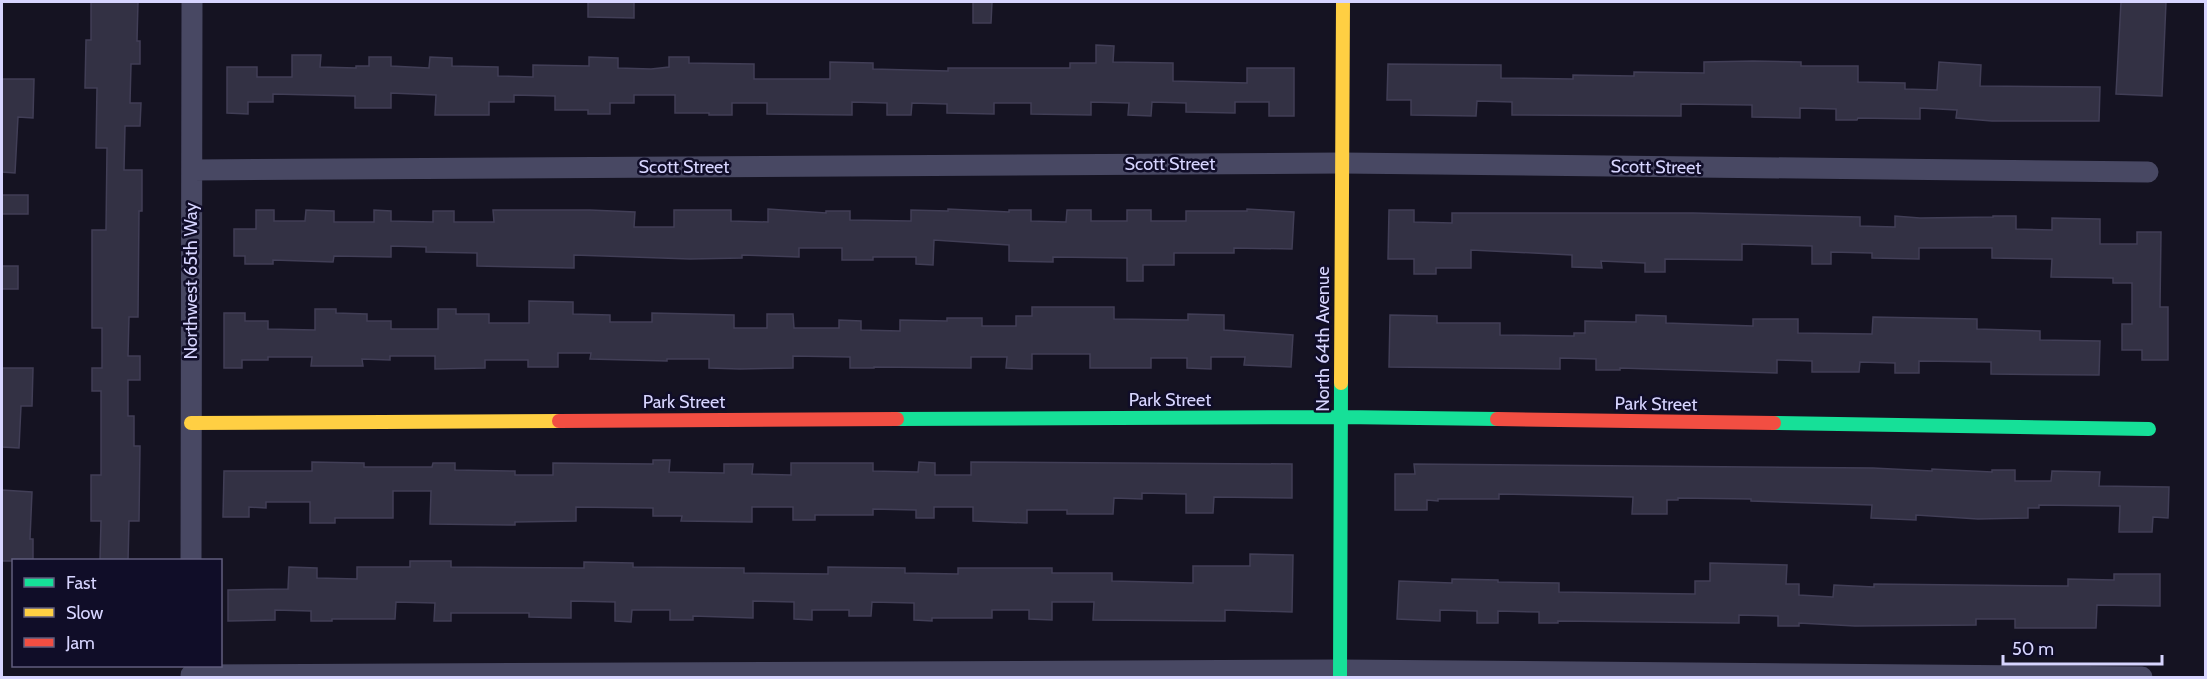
<svg xmlns="http://www.w3.org/2000/svg" width="2207" height="679" viewBox="0 0 2207 679" font-family="Cabin,sans-serif">
  <style>
    .building { fill: #333144; stroke: #413e56; stroke-width: 1.5 }
    .lines { fill: none; stroke-linecap: round; stroke-linejoin: round }
    .street { stroke: #484863; stroke-width: 21 }
    .fast { stroke: #16e098; stroke-width: 14 }
    .slow { stroke: #ffcf43; stroke-width: 14 }
    .jam { stroke: #f24e42; stroke-width: 14 }
    .labels { text-anchor: middle; stroke-width: 5; stroke-linejoin: round; paint-order: stroke }
    .street-label { font-size: 18px; fill: #d7d5ff; stroke: #100d28 }
  </style>
  <rect width="100%" height="100%" fill="#151322"/>
  <path class="building" d="M 91,2 L 138,2 L 137,41 L 140,41 L 140,64 L 131,64 L 130,103 L 141,103 L 140,126 L 125,126 L 124,170 L 142,170 L 142,211 L 139,211 L 138,317 L 129,317 L 128,356 L 140,356 L 140,380 L 128,380 L 128,416 L 134,416 L 134,446 L 140,446 L 139,521 L 129,521 L 128,561 L 100,561 L 101,521 L 91,521 L 91,475 L 101,475 L 101,391 L 92,391 L 92,368 L 102,368 L 102,328 L 92,328 L 92,230 L 106,230 L 107,148 L 96,148 L 97,88 L 85,88 L 86,40 L 91,40 Z
    M 588,2 L 634,2 L 634,18 L 588,17 Z
    M 973,2 L 992,2 L 991,23 L 973,23 Z
    M 2121,2 L 2166,2 L 2162,96 L 2116,94 Z
    M 1096,45 L 1114,46 L 1113,62 L 1173,63 L 1173,81 L 1247,83 L 1247,68 L 1294,68 L 1294,116 L 1269,116 L 1269,102 L 1235,102 L 1235,113 L 1186,112 L 1186,103 L 1152,102 L 1151,116 L 1128,115 L 1129,103 L 1091,102 L 1091,115 L 1031,114 L 1031,103 L 994,103 L 994,114 L 947,113 L 947,104 L 912,103 L 911,115 L 887,115 L 887,103 L 852,102 L 852,115 L 767,114 L 767,103 L 732,103 L 732,115 L 709,115 L 709,113 L 675,113 L 675,95 L 634,95 L 634,103 L 610,103 L 610,114 L 588,114 L 588,110 L 555,110 L 555,96 L 514,95 L 514,102 L 489,102 L 489,115 L 435,115 L 436,95 L 391,93 L 391,108 L 355,108 L 355,96 L 273,94 L 273,102 L 248,102 L 248,114 L 227,113 L 227,67 L 257,67 L 257,77 L 292,77 L 292,55 L 321,55 L 320,67 L 356,68 L 356,66 L 369,66 L 369,57 L 391,57 L 391,66 L 429,68 L 430,57 L 452,58 L 452,66 L 498,67 L 498,76 L 533,77 L 533,65 L 589,66 L 589,57 L 618,58 L 618,68 L 651,69 L 669,67 L 669,57 L 689,57 L 689,63 L 754,64 L 754,79 L 830,79 L 830,62 L 873,63 L 873,69 L 948,71 L 948,68 L 1070,68 L 1070,63 L 1096,63 Z
    M 1753,61 L 1801,62 L 1801,66 L 1858,66 L 1858,82 L 1905,83 L 1905,89 L 1937,90 L 1939,62 L 1981,65 L 1980,86 L 2100,87 L 2099,121 L 1992,121 L 1956,118 L 1957,110 L 1920,108 L 1920,119 L 1858,118 L 1857,120 L 1836,120 L 1836,109 L 1800,108 L 1800,118 L 1752,117 L 1752,105 L 1681,104 L 1681,116 L 1512,115 L 1512,102 L 1477,101 L 1476,116 L 1411,115 L 1411,100 L 1387,100 L 1388,64 L 1501,65 L 1501,78 L 1573,79 L 1573,75 L 1634,76 L 1634,72 L 1704,73 L 1704,62 Z
    M 2,79 L 34,79 L 33,118 L 18,117 L 15,173 L 2,172 Z
    M 2,195 L 28,195 L 28,214 L 2,214 Z
    M 768,209 L 826,213 L 826,211 L 850,211 L 850,220 L 911,221 L 911,210 L 948,211 L 948,209 L 1009,212 L 1009,210 L 1031,210 L 1031,221 L 1066,222 L 1067,210 L 1091,210 L 1091,221 L 1127,221 L 1127,210 L 1151,210 L 1151,221 L 1186,221 L 1186,211 L 1247,211 L 1247,209 L 1294,212 L 1292,249 L 1234,248 L 1234,253 L 1174,253 L 1174,265 L 1143,265 L 1143,281 L 1127,281 L 1127,258 L 1053,257 L 1053,262 L 1009,261 L 1009,245 L 934,240 L 933,265 L 916,264 L 916,257 L 873,257 L 873,260 L 842,260 L 842,248 L 799,248 L 799,257 L 742,255 L 742,258 L 690,259 L 574,255 L 574,268 L 477,266 L 477,253 L 426,252 L 426,247 L 391,246 L 391,257 L 334,256 L 333,262 L 273,260 L 273,264 L 245,264 L 245,256 L 234,256 L 234,229 L 256,229 L 256,210 L 274,210 L 274,221 L 305,221 L 306,210 L 334,211 L 334,222 L 374,222 L 374,210 L 391,211 L 391,221 L 433,222 L 433,211 L 454,211 L 454,222 L 494,222 L 493,210 L 590,210 L 635,212 L 634,227 L 674,227 L 674,210 L 731,210 L 731,221 L 768,222 Z
    M 1389,210 L 1414,210 L 1414,222 L 1452,223 L 1452,213 L 1693,213 L 1860,217 L 1860,226 L 1895,227 L 1895,216 L 1920,218 L 1993,217 L 1993,216 L 2016,216 L 2016,229 L 2052,230 L 2052,218 L 2100,219 L 2100,244 L 2137,244 L 2137,232 L 2161,232 L 2160,307 L 2168,307 L 2168,360 L 2142,360 L 2142,350 L 2122,350 L 2122,324 L 2132,324 L 2132,283 L 2113,283 L 2113,278 L 2051,277 L 2052,259 L 1992,258 L 1992,248 L 1919,248 L 1919,259 L 1872,258 L 1872,253 L 1831,252 L 1831,264 L 1812,264 L 1812,246 L 1742,244 L 1742,260 L 1665,259 L 1665,272 L 1645,272 L 1645,263 L 1601,261 L 1602,268 L 1572,267 L 1572,255 L 1471,250 L 1471,268 L 1436,268 L 1436,274 L 1414,274 L 1414,259 L 1388,259 Z
    M 2,266 L 18,266 L 18,289 L 2,289 Z
    M 529,301 L 573,302 L 573,314 L 610,315 L 610,322 L 652,322 L 652,313 L 696,314 L 734,315 L 734,328 L 767,328 L 767,314 L 793,314 L 794,328 L 839,328 L 839,320 L 861,321 L 861,330 L 900,331 L 900,320 L 947,321 L 947,318 L 982,318 L 982,326 L 1016,326 L 1016,316 L 1032,316 L 1032,307 L 1114,307 L 1114,319 L 1188,320 L 1188,314 L 1224,315 L 1224,330 L 1293,335 L 1291,367 L 1244,365 L 1245,357 L 1211,357 L 1211,369 L 1187,368 L 1187,358 L 1151,358 L 1151,368 L 1090,368 L 1090,354 L 1032,354 L 1032,369 L 1006,368 L 1007,357 L 971,357 L 971,368 L 874,367 L 874,368 L 850,368 L 850,357 L 793,356 L 793,368 L 740,369 L 709,368 L 709,359 L 667,359 L 667,361 L 590,359 L 591,353 L 558,353 L 558,367 L 528,367 L 528,360 L 485,360 L 485,368 L 435,369 L 435,356 L 390,356 L 390,360 L 362,359 L 363,366 L 311,366 L 312,357 L 268,357 L 268,360 L 242,360 L 242,368 L 224,368 L 224,313 L 245,313 L 245,321 L 268,321 L 268,329 L 315,330 L 315,309 L 336,309 L 336,313 L 367,314 L 367,321 L 391,321 L 391,329 L 438,329 L 438,309 L 456,309 L 456,314 L 489,314 L 489,323 L 529,323 Z
    M 1390,315 L 1437,316 L 1437,323 L 1500,323 L 1500,335 L 1574,336 L 1574,333 L 1585,333 L 1585,321 L 1636,322 L 1636,315 L 1666,316 L 1666,323 L 1753,326 L 1753,319 L 1798,319 L 1798,333 L 1872,334 L 1873,317 L 1977,319 L 1977,329 L 2040,331 L 2040,340 L 2100,341 L 2099,375 L 1991,374 L 1991,362 L 1919,361 L 1919,373 L 1895,373 L 1895,363 L 1860,362 L 1859,372 L 1812,372 L 1812,361 L 1777,360 L 1777,373 L 1620,368 L 1620,370 L 1596,370 L 1596,359 L 1560,358 L 1560,369 L 1389,367 Z
    M 2,368 L 33,368 L 32,406 L 21,406 L 19,448 L 2,447 Z
    M 653,460 L 670,460 L 669,472 L 724,473 L 724,464 L 753,464 L 752,474 L 791,475 L 791,463 L 873,463 L 873,471 L 918,472 L 919,462 L 935,463 L 935,475 L 971,475 L 971,462 L 1292,464 L 1292,498 L 1214,497 L 1213,513 L 1186,513 L 1186,494 L 1142,493 L 1142,499 L 1114,498 L 1113,514 L 1067,514 L 1067,510 L 1027,510 L 1027,523 L 973,521 L 973,507 L 934,507 L 934,518 L 916,518 L 916,510 L 873,509 L 873,515 L 815,515 L 815,520 L 793,520 L 793,507 L 752,507 L 752,522 L 681,521 L 682,516 L 653,516 L 653,508 L 576,507 L 576,521 L 515,522 L 515,525 L 430,524 L 431,491 L 393,491 L 393,518 L 335,518 L 335,523 L 310,523 L 310,502 L 266,502 L 266,508 L 249,507 L 249,517 L 223,517 L 224,471 L 312,471 L 312,462 L 364,463 L 364,467 L 432,467 L 433,463 L 455,463 L 455,470 L 515,471 L 515,475 L 553,475 L 553,463 L 653,464 Z
    M 1414,464 L 1873,468 L 1932,471 L 1932,469 L 1992,472 L 1992,470 L 2015,470 L 2015,481 L 2051,481 L 2052,471 L 2100,472 L 2099,486 L 2169,487 L 2168,518 L 2153,517 L 2152,532 L 2119,532 L 2120,506 L 2039,505 L 2039,508 L 2028,508 L 2028,518 L 1978,519 L 1916,515 L 1916,520 L 1871,518 L 1872,505 L 1751,501 L 1751,499 L 1678,498 L 1678,500 L 1667,500 L 1667,514 L 1632,514 L 1633,497 L 1499,494 L 1499,499 L 1438,499 L 1438,501 L 1427,500 L 1427,510 L 1395,510 L 1395,474 L 1415,474 Z
    M 2,490 L 32,492 L 30,539 L 33,539 L 33,561 L 2,561 Z
    M 1250,554 L 1293,555 L 1292,612 L 1225,610 L 1225,621 L 1093,620 L 1094,602 L 1052,602 L 1052,620 L 1029,619 L 1029,610 L 992,610 L 992,618 L 932,618 L 932,621 L 914,620 L 914,603 L 872,602 L 871,616 L 849,616 L 849,610 L 812,610 L 812,620 L 794,619 L 794,602 L 753,601 L 753,618 L 693,616 L 693,620 L 670,620 L 670,610 L 632,610 L 631,622 L 615,621 L 615,602 L 571,601 L 571,618 L 529,617 L 529,613 L 451,613 L 451,621 L 434,621 L 435,603 L 396,602 L 395,619 L 332,619 L 332,621 L 311,621 L 311,611 L 275,610 L 275,620 L 228,621 L 228,590 L 288,589 L 289,567 L 317,568 L 317,578 L 357,579 L 357,567 L 410,567 L 410,561 L 451,561 L 451,567 L 584,568 L 584,562 L 633,563 L 633,567 L 744,568 L 744,573 L 828,574 L 828,567 L 905,568 L 905,573 L 958,574 L 958,568 L 1052,568 L 1052,573 L 1112,573 L 1112,581 L 1193,583 L 1193,566 L 1250,566 Z
    M 1710,563 L 1787,565 L 1786,584 L 1799,584 L 1799,595 L 1833,597 L 1834,585 L 1874,587 L 1874,584 L 2068,586 L 2068,579 L 2114,580 L 2114,574 L 2160,574 L 2160,606 L 2097,605 L 2096,628 L 2015,628 L 2015,619 L 1976,619 L 1976,625 L 1855,626 L 1799,623 L 1799,626 L 1778,626 L 1778,616 L 1739,615 L 1739,623 L 1558,621 L 1558,623 L 1539,623 L 1539,612 L 1498,611 L 1498,623 L 1477,623 L 1477,611 L 1440,610 L 1440,621 L 1397,619 L 1399,581 L 1452,583 L 1452,579 L 1498,580 L 1498,582 L 1559,583 L 1559,592 L 1695,594 L 1695,581 L 1710,581 Z"/>
  <g class="lines">
    <path class="street" d="M 192,170 L 1342,163 L 2148,172
      M 191,560 L 192,2
      M 191,675 L 1340,670 L 2142,677"/>
    <path class="fast" d="M 897,419 L 1341,417 L 1497,419
      M 1774,423 L 2149,429
      M 1340,678 L 1341,383"/>
    <path class="slow" d="M 1341,383 L 1343,2
      M 191,423 L 559,421"/>
    <path class="jam" d="M 1497,419 L 1774,423
      M 559,421 L 897,419"/>
  </g>
  <g class="labels">
    <g class="street-label">
      <text x="1170" y="170">Scott Street</text>
      <text x="684" y="173">Scott Street</text>
      <text transform="translate(1656 167) rotate(1)" y="6">Scott Street</text>
      <text transform="translate(191 281) rotate(-90)" y="6">Northwest 65th Way</text>
      <text transform="translate(1323 339) rotate(-90)" y="6">North 64th Avenue</text>
      <text x="1170" y="406">Park Street</text>
      <text x="684" y="408">Park Street</text>
      <text transform="translate(1656 404) rotate(1)" y="6">Park Street</text>
    </g>
  </g>
  <rect width="2207" height="679" fill="none" stroke="#d7d5ff" stroke-width="6"/>
  <rect x="12" y="559" width="210" height="108" fill="#100d28" stroke="#605d7e" stroke-width="1.5"/>
  <rect x="24" y="578" width="30" height="9" fill="#16e098" stroke="#605d7e" stroke-width="1.5"/>
  <text x="66" y="589" font-size="18" fill="#d7d5ff">Fast</text>
  <rect x="24" y="608" width="30" height="9" fill="#ffcf43" stroke="#605d7e" stroke-width="1.5"/>
  <text x="66" y="619" font-size="18" fill="#d7d5ff">Slow</text>
  <rect x="24" y="638" width="30" height="9" fill="#f24e42" stroke="#605d7e" stroke-width="1.5"/>
  <text x="66" y="649" font-size="18" fill="#d7d5ff">Jam</text>
  <path d="M2003 655v9h159v-9" fill="none" stroke="#d7d5ff" stroke-width="3"/>
  <text x="2012" y="655" font-size="18" fill="#d7d5ff" stroke="#100d28" stroke-width="4.5" paint-order="stroke">50 m</text>
</svg>
